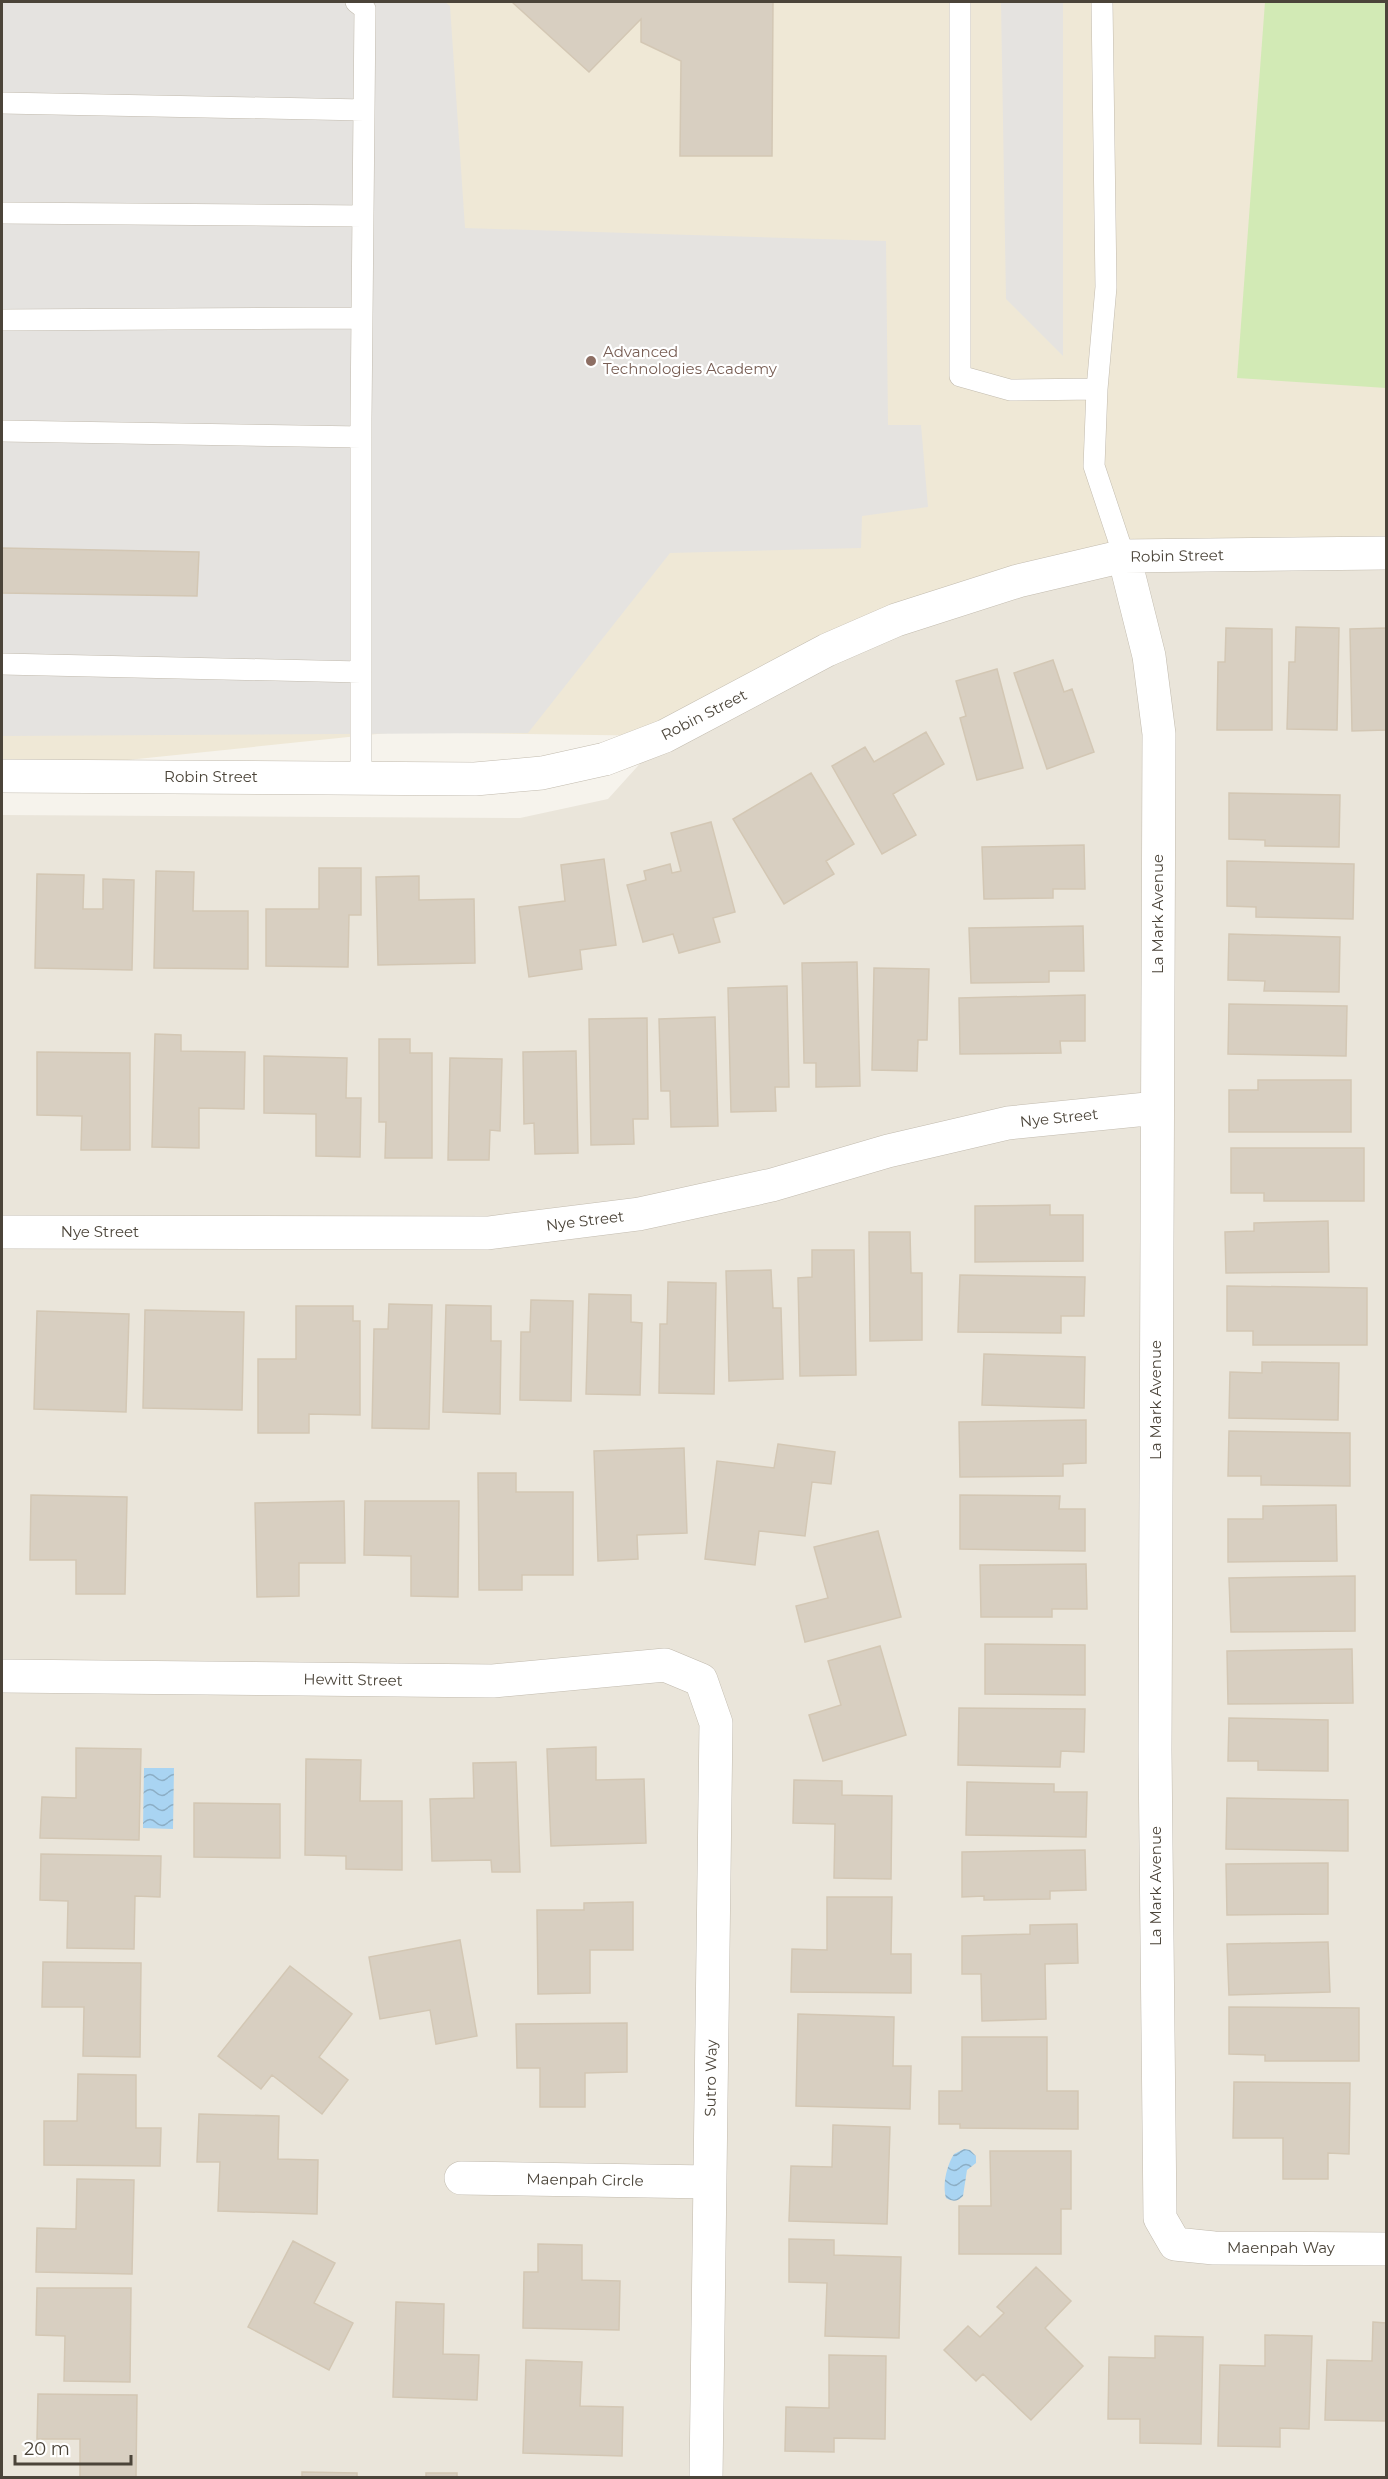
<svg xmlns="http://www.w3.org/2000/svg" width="1388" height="2479" viewBox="0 0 1388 2479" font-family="Montserrat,sans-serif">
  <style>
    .residential { fill: #eae5da }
    .education { fill: #efe8d6 }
    .green { fill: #d2eab5 }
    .parking { fill: #e5e3e0 }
    .water { fill: url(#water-waves) }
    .building { fill: #d8cfc1; stroke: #d3c7b4; stroke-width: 1.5 }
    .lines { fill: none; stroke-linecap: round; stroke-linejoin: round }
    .lane-casing { stroke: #c2bbae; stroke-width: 22 }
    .street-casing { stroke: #c2bbae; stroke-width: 34 }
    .lane { stroke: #fff; stroke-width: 21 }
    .street { stroke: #fff; stroke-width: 33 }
    .education-dot { fill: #8d6e63; stroke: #fff; stroke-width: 2 }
    .labels { text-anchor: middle; stroke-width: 4.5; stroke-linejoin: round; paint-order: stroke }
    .education-label { font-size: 15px; fill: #785e54; stroke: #fff; text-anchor: start }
    .street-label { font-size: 15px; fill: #4b4439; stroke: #fff }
  </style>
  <defs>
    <pattern id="water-waves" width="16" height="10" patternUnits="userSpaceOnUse" patternTransform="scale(1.5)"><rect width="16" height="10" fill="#a9d4f2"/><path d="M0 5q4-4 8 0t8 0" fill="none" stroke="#8caec5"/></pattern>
  </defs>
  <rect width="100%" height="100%" fill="#f6f3ec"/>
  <path class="residential" d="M 1386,553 L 1386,2477 L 2,2478 L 2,815 L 520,818 L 608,799 L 665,736 L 1018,581 Z"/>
  <path class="education" d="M 2,2 L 1386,2 L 1386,553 L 1018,581 L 665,736 L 397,732 L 2,773 Z"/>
  <path class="green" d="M 1265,2 L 1386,2 L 1386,388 L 1237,378 Z"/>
  <path class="parking" d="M 2,2 L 445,2 L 450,6 L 465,228 L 886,241 L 888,425 L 921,425 L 928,507 L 862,516 L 861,548 L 670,553 L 528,733 L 2,736 Z
    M 1001,2 L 1063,2 L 1063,356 L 1006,299 Z"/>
  <path class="water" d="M 144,1768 L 174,1768 L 173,1829 L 143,1828 Z
    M 964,2149 L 970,2150 L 976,2156 L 976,2163 L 967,2170 L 963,2196 C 957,2202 953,2202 946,2198 C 942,2184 947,2165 954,2154 Z"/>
  <path class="building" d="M 512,2 L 773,2 L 772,156 L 680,156 L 681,61 L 641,42 L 641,19 L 589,72 Z
    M 2,548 L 199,552 L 197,596 L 2,593 Z
    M 1296,627 L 1339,628 L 1337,730 L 1287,729 L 1289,662 L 1295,662 Z
    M 1226,628 L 1272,629 L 1272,730 L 1217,730 L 1218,662 L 1225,662 Z
    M 1386,628 L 1386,730 L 1352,731 L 1350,629 Z
    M 1053,660 L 1064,692 L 1072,689 L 1094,752 L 1047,769 L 1014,673 Z
    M 997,669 L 1023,768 L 977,780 L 960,718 L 966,716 L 956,681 Z
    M 926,732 L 944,764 L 893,794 L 916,835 L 882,854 L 832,766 L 865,747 L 874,762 Z
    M 811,773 L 854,844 L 826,861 L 834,874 L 784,904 L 733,819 Z
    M 1229,793 L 1340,795 L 1339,847 L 1265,846 L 1265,840 L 1229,839 Z
    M 711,822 L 735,912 L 713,918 L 720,942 L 679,953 L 673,934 L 643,942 L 627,885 L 646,880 L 644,871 L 670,864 L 672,873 L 681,871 L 671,833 Z
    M 1084,845 L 1085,889 L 1053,889 L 1053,898 L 984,899 L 982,847 Z
    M 604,859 L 616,945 L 580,950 L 582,969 L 529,977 L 519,907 L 565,901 L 561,865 Z
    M 1227,861 L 1354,864 L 1353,919 L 1256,917 L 1256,907 L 1227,906 Z
    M 319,868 L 361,868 L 361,915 L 349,915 L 348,967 L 266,966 L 266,909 L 319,909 Z
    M 156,871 L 194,872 L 193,911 L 248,911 L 248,969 L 154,968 Z
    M 37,874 L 84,875 L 83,909 L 103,909 L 103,879 L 134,880 L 132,970 L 35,968 Z
    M 419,876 L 419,900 L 474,899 L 475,963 L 378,965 L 376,877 Z
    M 1083,926 L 1084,971 L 1049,971 L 1049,982 L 971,983 L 969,928 Z
    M 1229,934 L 1340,937 L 1339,992 L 1264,991 L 1265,981 L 1228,980 Z
    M 857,962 L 860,1086 L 816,1087 L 816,1063 L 804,1063 L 802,963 Z
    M 874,968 L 929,969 L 927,1040 L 918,1040 L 917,1071 L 872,1070 Z
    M 787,986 L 789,1087 L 775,1087 L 776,1111 L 731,1112 L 728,988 Z
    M 1085,995 L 1085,1041 L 1060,1041 L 1061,1053 L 960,1054 L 959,998 Z
    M 1229,1004 L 1347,1006 L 1346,1056 L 1228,1054 Z
    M 715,1017 L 718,1126 L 671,1127 L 670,1091 L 661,1091 L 659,1019 Z
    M 647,1018 L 648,1119 L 633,1119 L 634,1144 L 591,1145 L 589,1019 Z
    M 155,1034 L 181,1035 L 181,1051 L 245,1052 L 244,1109 L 199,1108 L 199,1148 L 152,1147 Z
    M 379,1039 L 410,1039 L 410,1053 L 432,1053 L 432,1158 L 385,1158 L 386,1122 L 379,1122 Z
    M 576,1051 L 578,1153 L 535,1154 L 534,1123 L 524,1124 L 523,1052 Z
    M 37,1052 L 130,1053 L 130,1150 L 81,1150 L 82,1116 L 37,1115 Z
    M 264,1056 L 347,1058 L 346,1098 L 361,1098 L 360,1157 L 316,1156 L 316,1114 L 264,1113 Z
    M 450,1058 L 502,1059 L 500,1131 L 490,1130 L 489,1160 L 448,1160 Z
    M 1258,1080 L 1351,1080 L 1351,1132 L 1229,1132 L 1229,1090 L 1258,1090 Z
    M 1231,1148 L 1364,1148 L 1364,1201 L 1264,1201 L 1264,1193 L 1231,1193 Z
    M 1050,1205 L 1050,1215 L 1083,1215 L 1083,1261 L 975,1262 L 975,1206 Z
    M 1328,1221 L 1329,1272 L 1226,1273 L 1225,1232 L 1254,1231 L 1254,1223 Z
    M 869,1232 L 910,1232 L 911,1273 L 922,1273 L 922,1340 L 870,1341 Z
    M 812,1250 L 854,1250 L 856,1375 L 800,1376 L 798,1278 L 812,1277 Z
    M 771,1270 L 773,1308 L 781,1308 L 783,1379 L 729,1381 L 726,1271 Z
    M 960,1275 L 1085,1277 L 1084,1316 L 1061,1316 L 1061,1333 L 958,1332 Z
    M 668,1282 L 716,1283 L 714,1394 L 659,1393 L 660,1324 L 667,1324 Z
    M 1227,1286 L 1367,1288 L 1367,1345 L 1253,1345 L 1253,1331 L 1227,1331 Z
    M 589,1294 L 631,1295 L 631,1322 L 642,1323 L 640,1395 L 586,1394 Z
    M 531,1300 L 573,1301 L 571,1401 L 520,1400 L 521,1332 L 530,1332 Z
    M 389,1304 L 432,1305 L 429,1429 L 372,1428 L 374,1329 L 388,1329 Z
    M 446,1305 L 491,1306 L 491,1341 L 501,1341 L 500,1414 L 443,1412 Z
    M 296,1306 L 353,1306 L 353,1321 L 360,1321 L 360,1415 L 309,1414 L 309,1433 L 258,1433 L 258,1359 L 296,1359 Z
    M 145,1310 L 244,1312 L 242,1410 L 143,1408 Z
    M 37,1311 L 129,1314 L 126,1412 L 34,1409 Z
    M 984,1354 L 1085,1357 L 1084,1408 L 982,1405 Z
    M 1262,1362 L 1339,1363 L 1338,1420 L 1229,1418 L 1230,1372 L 1262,1373 Z
    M 1086,1420 L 1086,1463 L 1063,1464 L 1063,1476 L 960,1477 L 959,1422 Z
    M 1229,1431 L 1350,1433 L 1350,1486 L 1261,1485 L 1261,1476 L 1228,1476 Z
    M 778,1444 L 835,1452 L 831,1484 L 812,1482 L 805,1536 L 759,1531 L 755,1565 L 705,1559 L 717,1461 L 774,1468 Z
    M 684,1448 L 687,1533 L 637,1535 L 638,1559 L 598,1561 L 594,1451 Z
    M 478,1473 L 516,1473 L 516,1492 L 573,1492 L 573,1575 L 522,1575 L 522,1590 L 479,1590 Z
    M 31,1495 L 127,1497 L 125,1594 L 76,1594 L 76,1560 L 30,1560 Z
    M 960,1495 L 1060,1496 L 1059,1509 L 1085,1509 L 1085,1551 L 960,1549 Z
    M 344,1501 L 345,1563 L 299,1563 L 299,1596 L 257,1597 L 255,1503 Z
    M 365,1501 L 459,1501 L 458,1597 L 411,1596 L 411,1556 L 364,1555 Z
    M 1336,1505 L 1337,1561 L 1228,1562 L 1228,1519 L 1263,1519 L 1263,1506 Z
    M 878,1531 L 901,1617 L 805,1642 L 796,1606 L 828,1598 L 814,1547 Z
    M 1086,1564 L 1087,1609 L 1052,1609 L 1052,1617 L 981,1617 L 980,1565 Z
    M 1355,1576 L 1355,1631 L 1231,1632 L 1229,1578 Z
    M 985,1644 L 1085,1645 L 1085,1695 L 985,1694 Z
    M 880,1646 L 906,1735 L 823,1761 L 809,1715 L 841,1705 L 828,1661 Z
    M 1352,1649 L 1353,1703 L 1228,1704 L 1227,1651 Z
    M 959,1708 L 1085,1709 L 1084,1752 L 1061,1751 L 1060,1767 L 958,1765 Z
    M 1229,1718 L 1328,1720 L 1328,1771 L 1258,1770 L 1258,1761 L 1228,1761 Z
    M 596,1747 L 596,1780 L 644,1779 L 646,1843 L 551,1846 L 547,1749 Z
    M 76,1748 L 141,1749 L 139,1840 L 40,1838 L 42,1797 L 76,1798 Z
    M 306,1759 L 361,1760 L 360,1801 L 402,1801 L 402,1870 L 346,1869 L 346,1856 L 305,1855 Z
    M 516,1762 L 520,1872 L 492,1872 L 491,1860 L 432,1861 L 430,1799 L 474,1798 L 473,1763 Z
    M 794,1780 L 842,1781 L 842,1795 L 892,1796 L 891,1879 L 834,1878 L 835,1824 L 793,1823 Z
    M 967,1782 L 1054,1784 L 1054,1792 L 1087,1792 L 1086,1837 L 966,1835 Z
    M 1227,1798 L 1348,1800 L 1348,1851 L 1226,1849 Z
    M 194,1803 L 280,1804 L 280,1858 L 194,1857 Z
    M 1085,1850 L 1086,1890 L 1050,1891 L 1050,1899 L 984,1900 L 984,1896 L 962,1897 L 962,1852 Z
    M 41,1854 L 161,1856 L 160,1897 L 135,1896 L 134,1949 L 67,1948 L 68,1901 L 40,1900 Z
    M 1328,1863 L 1328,1914 L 1227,1915 L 1226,1864 Z
    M 827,1897 L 892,1897 L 891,1954 L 911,1954 L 911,1993 L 791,1992 L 792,1949 L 827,1950 Z
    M 633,1902 L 633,1950 L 590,1950 L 590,1993 L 538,1994 L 537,1910 L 584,1910 L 584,1903 Z
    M 1077,1924 L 1078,1963 L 1045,1964 L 1046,2019 L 982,2021 L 981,1974 L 962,1974 L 962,1936 L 1030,1934 L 1030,1925 Z
    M 460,1940 L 477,2036 L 436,2044 L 430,2010 L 380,2019 L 369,1957 Z
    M 1328,1942 L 1330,1992 L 1229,1995 L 1227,1944 Z
    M 43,1962 L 141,1963 L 140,2057 L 83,2056 L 84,2007 L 42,2007 Z
    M 290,1966 L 352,2014 L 319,2057 L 348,2080 L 322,2114 L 272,2075 L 261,2089 L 218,2056 Z
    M 1229,2007 L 1359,2008 L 1359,2061 L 1265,2061 L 1265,2055 L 1229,2054 Z
    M 798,2014 L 894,2017 L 893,2066 L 911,2066 L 910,2109 L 796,2106 Z
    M 627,2023 L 627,2072 L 585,2073 L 585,2107 L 540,2107 L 540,2068 L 517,2068 L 516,2024 Z
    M 962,2037 L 1047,2037 L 1047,2091 L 1078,2091 L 1078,2129 L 960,2128 L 960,2124 L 939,2124 L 939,2091 L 962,2091 Z
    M 78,2074 L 136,2075 L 136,2128 L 161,2128 L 160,2166 L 44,2165 L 44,2121 L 77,2121 Z
    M 1234,2082 L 1350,2083 L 1349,2154 L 1328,2153 L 1328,2179 L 1283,2179 L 1283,2138 L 1233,2138 Z
    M 199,2114 L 279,2116 L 278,2159 L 318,2160 L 317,2214 L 218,2211 L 220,2162 L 197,2162 Z
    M 833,2125 L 890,2127 L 887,2224 L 789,2221 L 791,2166 L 832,2167 Z
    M 990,2151 L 1071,2151 L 1071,2209 L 1061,2209 L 1061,2254 L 959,2254 L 959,2206 L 991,2206 Z
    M 77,2179 L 134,2180 L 132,2274 L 36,2272 L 37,2228 L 76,2229 Z
    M 789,2239 L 834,2240 L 834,2255 L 901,2257 L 899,2338 L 825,2336 L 827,2283 L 789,2282 Z
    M 293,2241 L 335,2263 L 314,2303 L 353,2323 L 329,2370 L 248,2327 Z
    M 538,2244 L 582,2245 L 582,2280 L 620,2281 L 619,2330 L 523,2328 L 524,2272 L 538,2272 Z
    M 1036,2267 L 1071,2301 L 1045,2328 L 1083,2366 L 1031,2420 L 983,2374 L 976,2381 L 944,2350 L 968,2326 L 980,2337 L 1004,2313 L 997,2307 Z
    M 37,2288 L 131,2288 L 130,2382 L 64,2381 L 65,2336 L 36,2335 Z
    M 396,2302 L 444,2304 L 443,2354 L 479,2355 L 477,2400 L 393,2397 Z
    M 1373,2322 L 1386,2323 L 1386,2421 L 1325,2420 L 1327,2360 L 1372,2361 Z
    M 1265,2335 L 1312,2336 L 1309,2429 L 1280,2428 L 1280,2447 L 1218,2446 L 1220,2365 L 1265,2366 Z
    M 1155,2336 L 1203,2337 L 1201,2444 L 1140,2443 L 1140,2419 L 1108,2419 L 1109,2357 L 1155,2358 Z
    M 829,2355 L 886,2356 L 885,2439 L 834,2438 L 834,2452 L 785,2451 L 786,2407 L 829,2408 Z
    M 526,2360 L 582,2362 L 580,2406 L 623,2407 L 622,2456 L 523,2453 Z
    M 38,2394 L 137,2395 L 136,2478 L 80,2478 L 80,2439 L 37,2439 Z
    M 302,2472 L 357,2473 L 357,2478 L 302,2478 Z
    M 426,2473 L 457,2473 L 457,2478 L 426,2478 Z"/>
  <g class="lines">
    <g class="lane-casing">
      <path id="lane" d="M 356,2 L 365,9 L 361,419 L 361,777
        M 960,2 L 960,376 L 1010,390 L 1097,389
        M 1102,2 L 1106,287 L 1097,389 L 1094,466 L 1124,556
        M 2,103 L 364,110
        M 2,213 L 363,216
        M 2,320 L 361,318
        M 2,431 L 361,437
        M 2,664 L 361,672"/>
    </g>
    <g class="street-casing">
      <path id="street" d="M 1124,556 L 1149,656 L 1159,734 L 1155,1751 L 1160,2218 L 1175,2244 L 1214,2248 L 1386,2249
        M 2,776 L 475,779 L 542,773 L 605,759 L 665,736 L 827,650 L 896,620 L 1018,581 L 1124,556 L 1386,553
        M 2,1232 L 488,1233 L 639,1214 L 772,1185 L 888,1151 L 1008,1123 L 1157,1108
        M 2,1676 L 493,1681 L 665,1665 L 701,1680 L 716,1723 L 706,2478
        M 461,2178 L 710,2182"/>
    </g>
    <use href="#lane" class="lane"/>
    <use href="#street" class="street"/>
  </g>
  <circle class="education-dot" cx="591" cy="361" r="6"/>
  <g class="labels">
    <g class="education-label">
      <text x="603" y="357">Advanced<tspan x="603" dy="17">Technologies Academy</tspan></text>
    </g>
    <g class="street-label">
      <text transform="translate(1177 556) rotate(-1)" y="5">Robin Street</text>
      <text transform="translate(704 715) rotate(-27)" y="5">Robin Street</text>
      <text x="211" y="782">Robin Street</text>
      <text transform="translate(1158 914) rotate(-90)" y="5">La Mark Avenue</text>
      <text transform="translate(1059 1118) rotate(-6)" y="5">Nye Street</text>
      <text transform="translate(585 1221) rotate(-7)" y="5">Nye Street</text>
      <text x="100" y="1237">Nye Street</text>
      <text transform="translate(1156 1400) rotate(-90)" y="5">La Mark Avenue</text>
      <text transform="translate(353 1680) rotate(1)" y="5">Hewitt Street</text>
      <text transform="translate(1156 1886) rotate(-90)" y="5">La Mark Avenue</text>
      <text transform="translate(711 2078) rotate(-89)" y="5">Sutro Way</text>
      <text transform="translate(585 2180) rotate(1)" y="5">Maenpah Circle</text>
      <text x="1281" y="2253">Maenpah Way</text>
    </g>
  </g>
  <rect width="1388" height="2479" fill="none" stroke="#4b4439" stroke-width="6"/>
  <path d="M15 2455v9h116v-9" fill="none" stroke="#4b4439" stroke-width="3"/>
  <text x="24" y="2455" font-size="18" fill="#4b4439" stroke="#ffffff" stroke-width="4.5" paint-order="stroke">20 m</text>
</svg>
